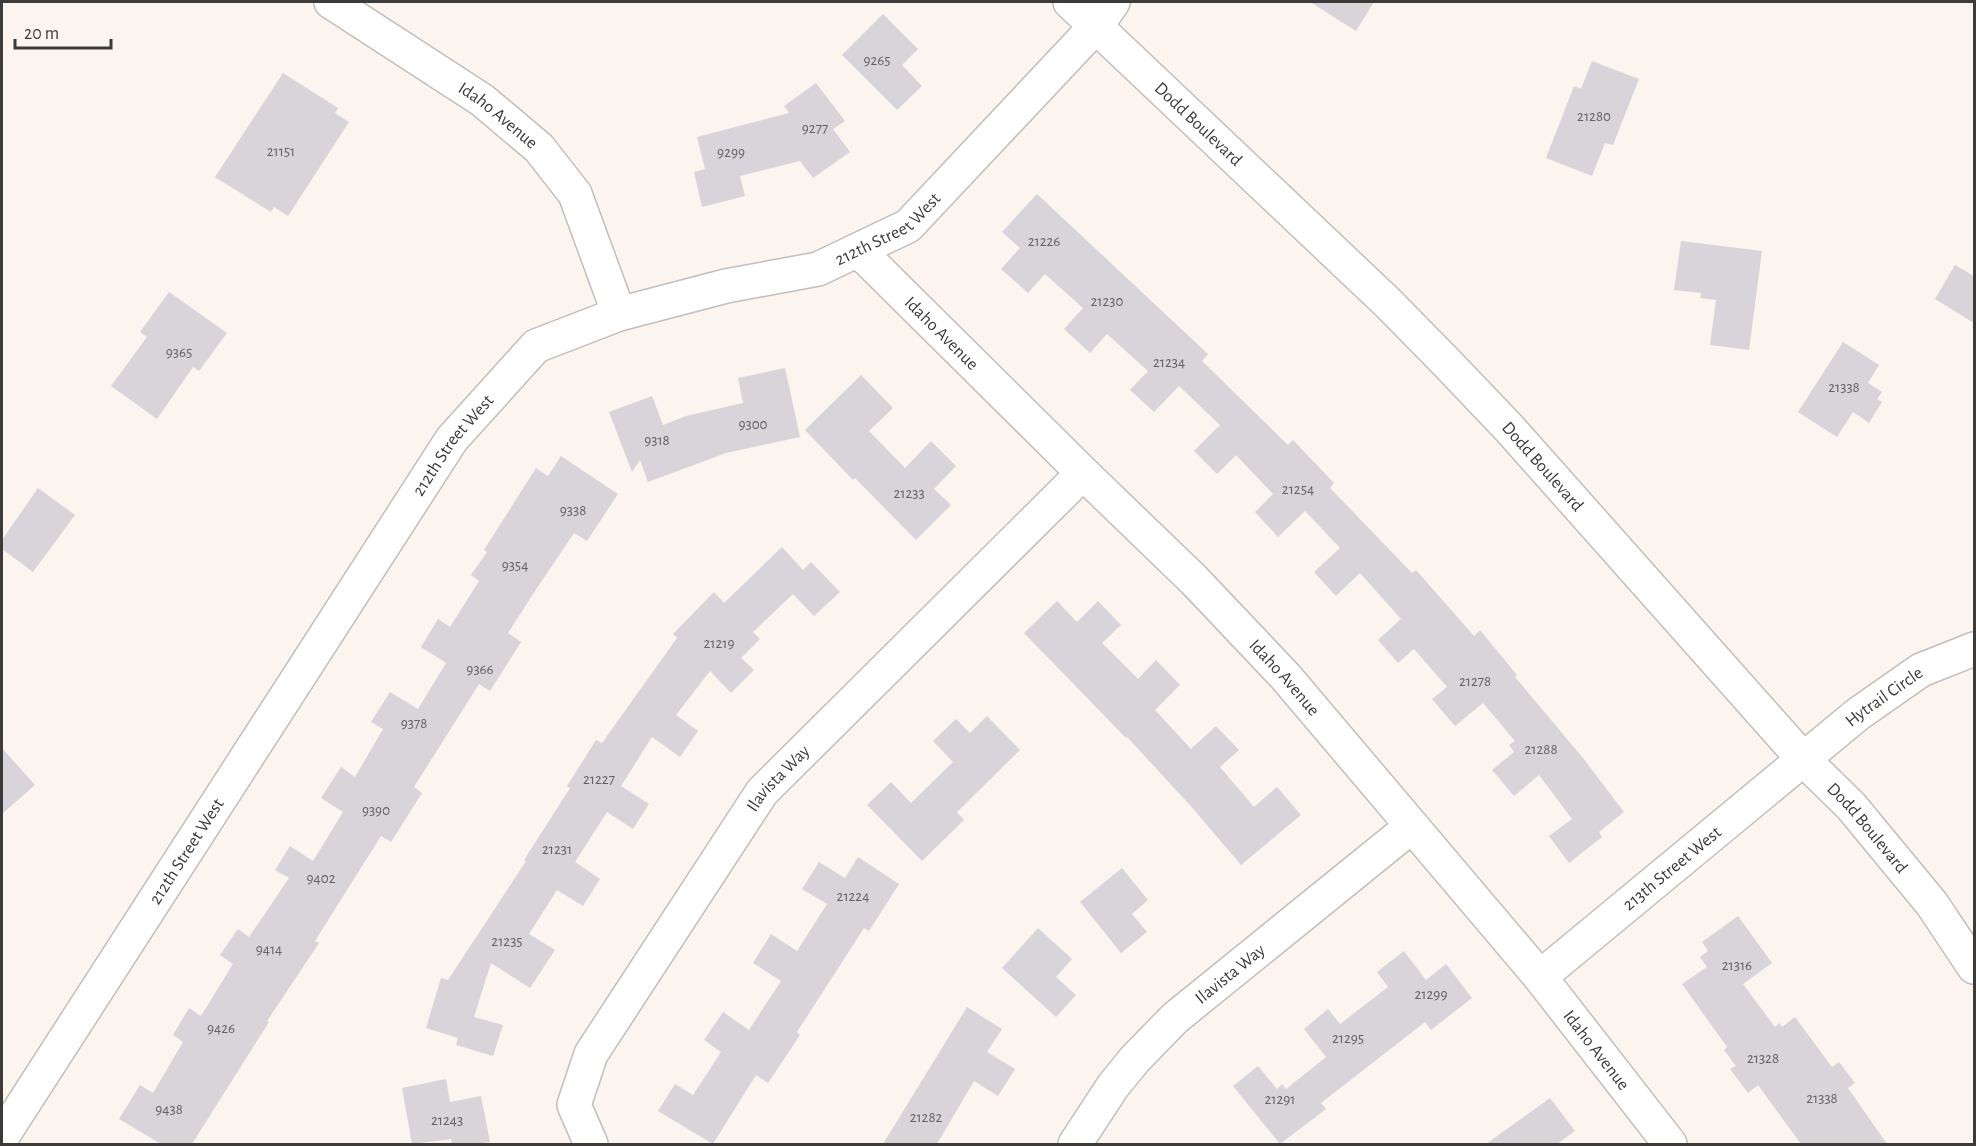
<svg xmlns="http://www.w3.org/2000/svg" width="1976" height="1146" viewBox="0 0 1976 1146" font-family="'Alegreya Sans',sans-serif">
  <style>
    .building { fill: #d9d4d9 }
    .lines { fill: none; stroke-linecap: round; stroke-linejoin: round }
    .street-casing { stroke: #c4bdb9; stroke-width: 36 }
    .secondary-casing { stroke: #c4bdb9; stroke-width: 36 }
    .street { stroke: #fff; stroke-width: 33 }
    .secondary { stroke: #fff; stroke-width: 33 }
    .labels { text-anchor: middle; stroke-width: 4.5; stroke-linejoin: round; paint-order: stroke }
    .number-label { font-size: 15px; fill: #646161 }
    .street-label { font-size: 18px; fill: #3d3b39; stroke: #fbf4ef }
  </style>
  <rect width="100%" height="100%" fill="#fbf4ef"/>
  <path class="building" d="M 1310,2 L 1374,2 L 1356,31 Z
    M 883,14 L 918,49 L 902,65 L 922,86 L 897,110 L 842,55 Z
    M 1592,61 L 1639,79 L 1613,145 L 1605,143 L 1592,176 L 1546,158 L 1574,86 L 1581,89 Z
    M 283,73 L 338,108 L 335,113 L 349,122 L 288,216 L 274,207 L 271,212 L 215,177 Z
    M 816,83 L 845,121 L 833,129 L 850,152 L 813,178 L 800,161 L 740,176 L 745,196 L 702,207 L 694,172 L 705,169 L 697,137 L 789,113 L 784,106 Z
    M 1037,194 L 1208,354 L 1202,361 L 1288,445 L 1293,440 L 1334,483 L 1330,488 L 1412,573 L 1416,570 L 1474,636 L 1480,630 L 1517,675 L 1515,677 L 1583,758 L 1624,812 L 1599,832 L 1602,837 L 1569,863 L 1549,836 L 1572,819 L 1539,775 L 1514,796 L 1492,770 L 1514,752 L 1509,745 L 1515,741 L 1483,703 L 1455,726 L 1432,699 L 1447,687 L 1414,649 L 1398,663 L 1378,640 L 1401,619 L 1360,573 L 1336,596 L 1314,572 L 1340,548 L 1305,511 L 1278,537 L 1255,512 L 1273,494 L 1236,455 L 1217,474 L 1194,451 L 1220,425 L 1179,386 L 1154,412 L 1130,390 L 1148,371 L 1107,334 L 1090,353 L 1064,329 L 1083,308 L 1045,274 L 1028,293 L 1001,269 L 1020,248 L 1002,232 Z
    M 1681,241 L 1762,251 L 1749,350 L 1710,345 L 1716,300 L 1700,298 L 1701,293 L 1674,290 Z
    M 1955,265 L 1974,276 L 1974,323 L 1935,299 Z
    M 169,292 L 227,333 L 199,371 L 193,367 L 157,419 L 111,386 L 147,337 L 140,332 Z
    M 1843,342 L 1879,365 L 1868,383 L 1882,392 L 1877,399 L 1882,402 L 1869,423 L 1853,412 L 1837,437 L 1798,412 Z
    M 785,368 L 800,437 L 726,453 L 648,482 L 640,460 L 632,472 L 609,412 L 652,396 L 663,425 L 686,416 L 743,403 L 738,378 Z
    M 861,375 L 893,408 L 869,431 L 905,468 L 931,441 L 956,466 L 934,489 L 951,505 L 916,540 L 855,478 L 853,480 L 805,430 Z
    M 561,456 L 618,494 L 587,541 L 574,533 L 535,591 L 508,633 L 521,642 L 490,691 L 479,684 L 414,787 L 422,793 L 391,842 L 381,836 L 315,941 L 319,943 L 267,1021 L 269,1022 L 192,1144 L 161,1144 L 119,1119 L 140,1085 L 153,1093 L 183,1042 L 173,1035 L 189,1008 L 201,1016 L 233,964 L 220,955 L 238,929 L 249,937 L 289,878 L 275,870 L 290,846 L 313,861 L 343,812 L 321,798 L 341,767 L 355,777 L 383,729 L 371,722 L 390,692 L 418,709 L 446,663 L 421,647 L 438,619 L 450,627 L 479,581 L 471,575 L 487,552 L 484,550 L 536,468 L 548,476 Z
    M 38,488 L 75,515 L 33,572 L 2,549 L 2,540 Z
    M 782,547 L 803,570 L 811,562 L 840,592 L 814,616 L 793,594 L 753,632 L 760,639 L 741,658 L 754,670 L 731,693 L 710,671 L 676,715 L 698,731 L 680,757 L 652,737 L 621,786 L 649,804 L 633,829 L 607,812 L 575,862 L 600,879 L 583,906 L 557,890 L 529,934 L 555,950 L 530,988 L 491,963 L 474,1017 L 503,1025 L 493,1056 L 456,1045 L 458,1038 L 426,1028 L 441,978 L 448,980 L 526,861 L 524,860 L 570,788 L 567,786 L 596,740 L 602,743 L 677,638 L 673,634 L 714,592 L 724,603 Z
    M 1057,601 L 1077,622 L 1098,601 L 1121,625 L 1102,643 L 1138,679 L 1156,660 L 1180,685 L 1155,710 L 1191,749 L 1216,726 L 1239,750 L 1220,767 L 1254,807 L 1277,787 L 1301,815 L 1241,865 L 1189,804 L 1127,737 L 1126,738 L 1024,633 Z
    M 987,716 L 1020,750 L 957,812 L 964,820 L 922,861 L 867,805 L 891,782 L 911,803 L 953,762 L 933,741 L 956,719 L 970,733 Z
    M 2,748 L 35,785 L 2,814 Z
    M 858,857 L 899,884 L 869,931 L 864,928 L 797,1032 L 800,1035 L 768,1083 L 756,1075 L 713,1144 L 658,1111 L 675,1084 L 693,1095 L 721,1052 L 704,1040 L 723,1012 L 749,1030 L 781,981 L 753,963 L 771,934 L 797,951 L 827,904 L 802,889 L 819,862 L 845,878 Z
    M 1122,868 L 1148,900 L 1132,914 L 1147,932 L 1121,953 L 1080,902 Z
    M 1738,916 L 1772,963 L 1743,984 L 1775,1027 L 1779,1023 L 1782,1027 L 1795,1017 L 1832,1067 L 1839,1062 L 1855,1083 L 1848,1088 L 1887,1144 L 1801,1144 L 1758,1085 L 1748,1093 L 1730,1069 L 1736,1066 L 1724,1050 L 1727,1047 L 1682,984 L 1707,967 L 1700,957 L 1708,951 L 1702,942 Z
    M 1038,928 L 1072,959 L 1056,977 L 1076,995 L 1056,1017 L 1002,968 Z
    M 1404,951 L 1426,980 L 1446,964 L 1472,998 L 1431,1030 L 1425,1022 L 1321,1103 L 1326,1109 L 1280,1144 L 1233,1086 L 1258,1066 L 1277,1089 L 1282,1084 L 1286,1089 L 1326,1057 L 1304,1029 L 1328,1009 L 1340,1024 L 1388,987 L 1377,972 Z
    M 967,1007 L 1002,1029 L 987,1052 L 1015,1069 L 998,1096 L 974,1081 L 937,1144 L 883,1144 Z
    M 446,1079 L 450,1102 L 481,1096 L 490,1142 L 476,1144 L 452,1144 L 451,1139 L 412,1144 L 402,1088 Z
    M 1550,1098 L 1575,1131 L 1557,1144 L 1486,1144 Z"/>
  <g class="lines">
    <g class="street-casing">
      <g id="street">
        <path id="s1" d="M 331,2 L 482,100 L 539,148 L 575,194 L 619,314"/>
        <path id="s2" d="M 858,250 L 1083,473 L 1194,580 L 1285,676 L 1540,977 L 1670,1144"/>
        <path id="s3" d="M 1540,977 L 1858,714 L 1921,670 L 1974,649"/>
        <path id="s4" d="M 2,1137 L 452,439 L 536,346 L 619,314 L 726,286 L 818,269 L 908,226 L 1097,25 L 1113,2"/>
        <path id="s5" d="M 591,1144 L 574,1105 L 591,1054 L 762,792 L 1083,473"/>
        <path id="s6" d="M 1075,1144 L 1113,1086 L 1135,1059 L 1175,1018 L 1412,826"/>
      </g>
    </g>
    <g class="secondary-casing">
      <g id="secondary">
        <path id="s7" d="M 1070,2 L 1388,303 L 1445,361 L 1509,428 L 1804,760 L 1851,806 L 1932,904 L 1974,967"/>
      </g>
    </g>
    <use href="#street" class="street"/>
    <use href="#secondary" class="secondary"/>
  </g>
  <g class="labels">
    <g class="number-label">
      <text x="877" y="65">9265</text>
      <text x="1594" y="121">21280</text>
      <text x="815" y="133">9277</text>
      <text x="281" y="156">21151</text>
      <text x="731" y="157">9299</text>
      <text x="1044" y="246">21226</text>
      <text x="1107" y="306">21230</text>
      <text x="179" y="357">9365</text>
      <text x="1169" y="367">21234</text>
      <text x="1844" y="392">21338</text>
      <text x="753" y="429">9300</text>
      <text x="657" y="445">9318</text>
      <text x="1298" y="494">21254</text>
      <text x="909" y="498">21233</text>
      <text x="573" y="515">9338</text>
      <text x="515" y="570">9354</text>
      <text x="719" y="648">21219</text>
      <text x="480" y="674">9366</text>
      <text x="1475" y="686">21278</text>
      <text x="414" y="728">9378</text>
      <text x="1541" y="754">21288</text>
      <text x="599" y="784">21227</text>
      <text x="376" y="815">9390</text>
      <text x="557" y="854">21231</text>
      <text x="321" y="883">9402</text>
      <text x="853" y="901">21224</text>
      <text x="507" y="946">21235</text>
      <text x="269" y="954">9414</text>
      <text x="1737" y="970">21316</text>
      <text x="1431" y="999">21299</text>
      <text x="221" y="1033">9426</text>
      <text x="1348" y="1043">21295</text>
      <text x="1763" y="1063">21328</text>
      <text x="1822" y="1103">21338</text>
      <text x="1280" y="1104">21291</text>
      <text x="169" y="1114">9438</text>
      <text x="926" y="1122">21282</text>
      <text x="447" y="1125">21243</text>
    </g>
    <g class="street-label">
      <text dy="6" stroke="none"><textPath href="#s1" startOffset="202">Idaho Avenue</textPath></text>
      <text dy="6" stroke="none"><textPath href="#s7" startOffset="177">Dodd Boulevard</textPath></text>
      <text dy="6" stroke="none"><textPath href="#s4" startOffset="1330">212th Street West</textPath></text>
      <text dy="6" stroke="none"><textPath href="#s2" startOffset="118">Idaho Avenue</textPath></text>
      <text dy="6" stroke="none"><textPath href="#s4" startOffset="826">212th Street West</textPath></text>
      <text dy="6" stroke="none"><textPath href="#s7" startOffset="663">Dodd Boulevard</textPath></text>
      <text dy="6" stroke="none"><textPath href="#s2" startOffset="604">Idaho Avenue</textPath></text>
      <text dy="6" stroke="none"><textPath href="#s3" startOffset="444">Hytrail Circle</textPath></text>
      <text dy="6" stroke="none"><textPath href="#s5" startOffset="430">Ilavista Way</textPath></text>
      <text dy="6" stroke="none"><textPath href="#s7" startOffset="1149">Dodd Boulevard</textPath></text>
      <text dy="6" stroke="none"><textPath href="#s4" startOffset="340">212th Street West</textPath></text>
      <text dy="6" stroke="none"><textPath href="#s3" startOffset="171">213th Street West</textPath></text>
      <text dy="6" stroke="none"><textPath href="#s6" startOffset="232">Ilavista Way</textPath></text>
      <text dy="6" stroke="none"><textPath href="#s2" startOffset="1090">Idaho Avenue</textPath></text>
    </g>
  </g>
  <rect width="1976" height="1146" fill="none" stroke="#3d3b39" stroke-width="6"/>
  <path d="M15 39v9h96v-9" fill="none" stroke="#3d3b39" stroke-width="3"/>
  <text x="24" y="39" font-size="18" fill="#3d3b39" stroke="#fbf4ef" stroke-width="4.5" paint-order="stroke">20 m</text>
</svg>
